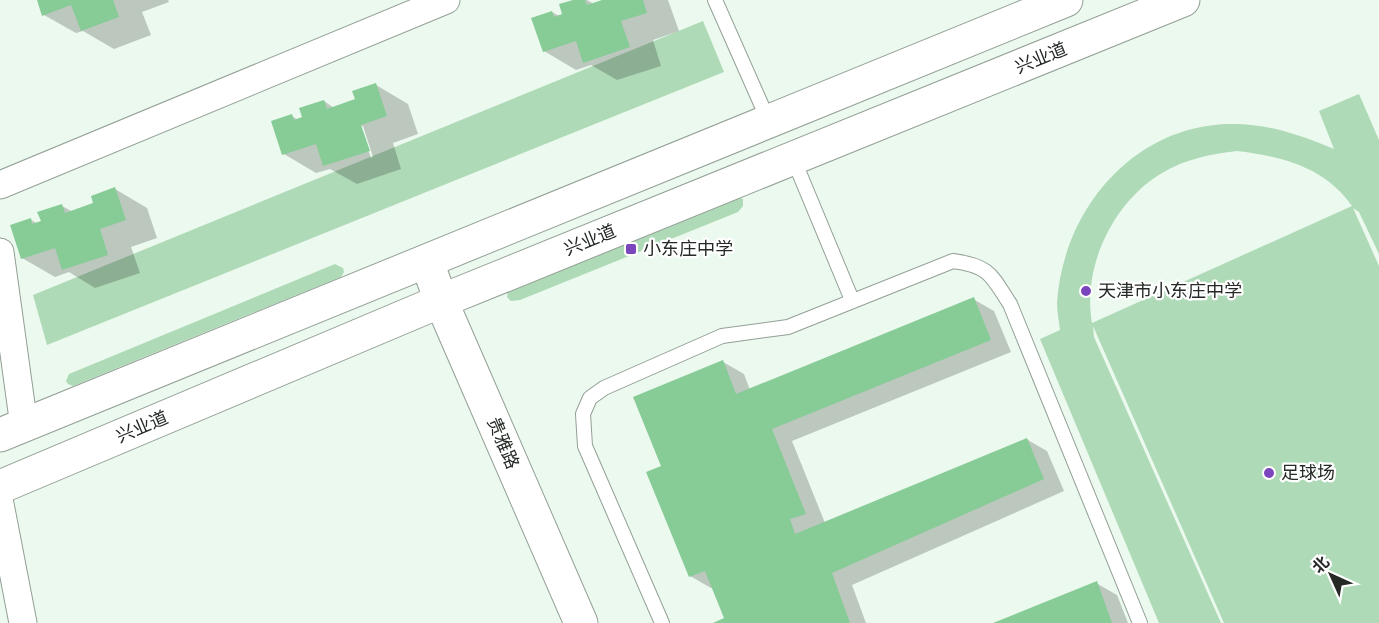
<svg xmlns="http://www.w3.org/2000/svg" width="1379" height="623" viewBox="0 0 1379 623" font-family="'Work Sans','Noto Sans SC',sans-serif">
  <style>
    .green { fill: #afdab7; fill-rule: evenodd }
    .shadow { fill: #0003; fill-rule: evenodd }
    .building { fill: #87cb96 }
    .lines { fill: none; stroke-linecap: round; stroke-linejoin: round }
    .service-casing { stroke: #939f95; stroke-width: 16 }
    .minor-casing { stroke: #939f95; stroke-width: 29 }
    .tertiary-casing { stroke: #939f95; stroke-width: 35 }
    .secondary-casing { stroke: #939f95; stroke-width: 35 }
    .service { stroke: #fff; stroke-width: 14 }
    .minor { stroke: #fff; stroke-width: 27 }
    .tertiary { stroke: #fff; stroke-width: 33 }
    .secondary { stroke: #fff; stroke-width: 33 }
    .poi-dot { fill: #7b46bd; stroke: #fff; stroke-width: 2 }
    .labels { text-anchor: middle; stroke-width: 4.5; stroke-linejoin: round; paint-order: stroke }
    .street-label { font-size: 18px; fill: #252a26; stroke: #fff }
    .poi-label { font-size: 18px; fill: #252a26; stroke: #fff; text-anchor: start }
  </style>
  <rect width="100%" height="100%" fill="#ebf9ee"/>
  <path class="green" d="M 703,21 L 724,72 L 47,345 L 33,295 Z
    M 1359,94 L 1379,140 L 1379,254 L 1359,212 L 1353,208 L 1379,266 L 1379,623 L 1224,623 L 1093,326 L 1094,337 L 1221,623 L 1159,623 L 1040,339 L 1060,330 C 1059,321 1057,312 1057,303 C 1063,210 1133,126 1229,124 C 1267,123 1300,135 1334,149 L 1319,111 ZM 1237,151 C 1281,156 1325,167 1352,206 L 1092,323 C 1082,267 1113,202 1162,173 C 1185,159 1211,154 1237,151 Z
    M 737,197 L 743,199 L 743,206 L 738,212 L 520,300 L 511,301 L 507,297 L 508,290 Z
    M 335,264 L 343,268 L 344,272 L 341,277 L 73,386 L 68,384 L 66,381 L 69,374 Z"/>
  <path class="shadow" d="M 38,0 L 168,0 L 169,2 L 142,12 L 151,35 L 114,49 L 83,31 L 76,33 L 44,15 Z
    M 578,0 L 587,0 L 594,4 L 606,0 L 668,0 L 679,31 L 653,40 L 661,66 L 617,80 L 591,65 L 576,70 L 544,51 L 552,12 L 559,16 L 564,14 Z
    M 376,85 L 408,104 L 418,134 L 393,143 L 401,169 L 357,184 L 330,169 L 316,173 L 284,154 L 292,116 L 298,120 L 324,101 L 334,108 L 357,100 ZM 360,126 L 363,126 L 373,157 L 371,158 Z
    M 115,189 L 147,208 L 157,238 L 131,247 L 140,273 L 95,288 L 69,272 L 55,277 L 22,258 L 31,220 L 38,224 L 62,206 L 73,212 L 95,204 Z
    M 973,299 L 994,311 L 1011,352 L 792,441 L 825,523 L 1026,439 L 1047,451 L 1064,491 L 852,585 L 866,623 L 716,623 L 726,619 L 713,588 L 711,588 L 690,576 L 663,467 L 723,362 L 744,374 L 750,390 Z
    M 1096,583 L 1117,595 L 1128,623 L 997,623 Z"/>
  <path class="building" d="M 37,0 L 113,0 L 119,17 L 81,31 L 71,5 L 42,16 Z
    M 573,0 L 585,0 L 587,5 L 602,0 L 643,0 L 647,13 L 621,21 L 630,47 L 583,63 L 576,41 L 543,52 L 531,18 L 552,11 L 554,17 L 562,14 L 559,4 Z
    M 376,83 L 387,116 L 361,125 L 370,151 L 323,166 L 316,144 L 282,155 L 271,121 L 292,114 L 294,120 L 302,117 L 299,108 L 324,100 L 327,109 L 355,99 L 352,91 Z
    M 115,187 L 126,220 L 100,229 L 108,255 L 62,270 L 55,248 L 21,259 L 10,225 L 31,218 L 32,224 L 41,221 L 37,212 L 62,204 L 65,213 L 93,203 L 91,196 Z
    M 974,297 L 991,340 L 772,429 L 806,514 L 790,519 L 795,534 L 1027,438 L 1044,479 L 832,573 L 850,623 L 713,623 L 724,618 L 705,571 L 689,577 L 646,472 L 661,466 L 633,397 L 723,360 L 736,394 Z
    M 1097,581 L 1112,623 L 993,623 Z"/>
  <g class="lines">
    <g class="service-casing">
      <path id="service" d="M 715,0 L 769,122
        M 793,158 L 852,300
        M 662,623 L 585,446 L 583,414 L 590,398 L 604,388 L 722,336 L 788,327 L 953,261 C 990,266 991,275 1010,304 L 1140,623"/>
    </g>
    <g class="minor-casing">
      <path id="minor" d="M 0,185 L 446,0
        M 0,252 L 24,426
        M 0,504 L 23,623"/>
    </g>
    <g class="tertiary-casing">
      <path id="tertiary" d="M 427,262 L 441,301 L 581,623"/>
    </g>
    <g class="secondary-casing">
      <path id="secondary" d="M 0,435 L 1066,0
        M 0,487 L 441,301 L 1183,0"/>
    </g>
    <use href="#service" class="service"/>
    <use href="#minor" class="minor"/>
    <use href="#tertiary" class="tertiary"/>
    <use href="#secondary" class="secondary"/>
  </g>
  <g class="poi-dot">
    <rect x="625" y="243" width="12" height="12" rx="3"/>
    <circle cx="1086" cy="291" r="6"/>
    <circle cx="1269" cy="473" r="6"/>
  </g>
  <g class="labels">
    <g class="street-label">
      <text transform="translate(1041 58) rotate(-22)" y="6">兴业道</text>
      <text transform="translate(590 240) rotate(-22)" y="6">兴业道</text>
      <text transform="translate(142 427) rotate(-23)" y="6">兴业道</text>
      <text transform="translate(503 443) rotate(67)" y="6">贵雅路</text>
    </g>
    <g class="poi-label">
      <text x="643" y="255">小东庄中学</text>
      <text x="1098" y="297">天津市小东庄中学</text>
      <text x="1281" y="479">足球场</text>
    </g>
  </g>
  <g transform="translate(1331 575) rotate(315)" stroke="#ffffff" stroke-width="4.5" paint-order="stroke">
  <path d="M0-4.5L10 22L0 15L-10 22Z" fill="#252a26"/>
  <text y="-9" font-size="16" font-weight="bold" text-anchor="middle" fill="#252a26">北</text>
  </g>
</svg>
